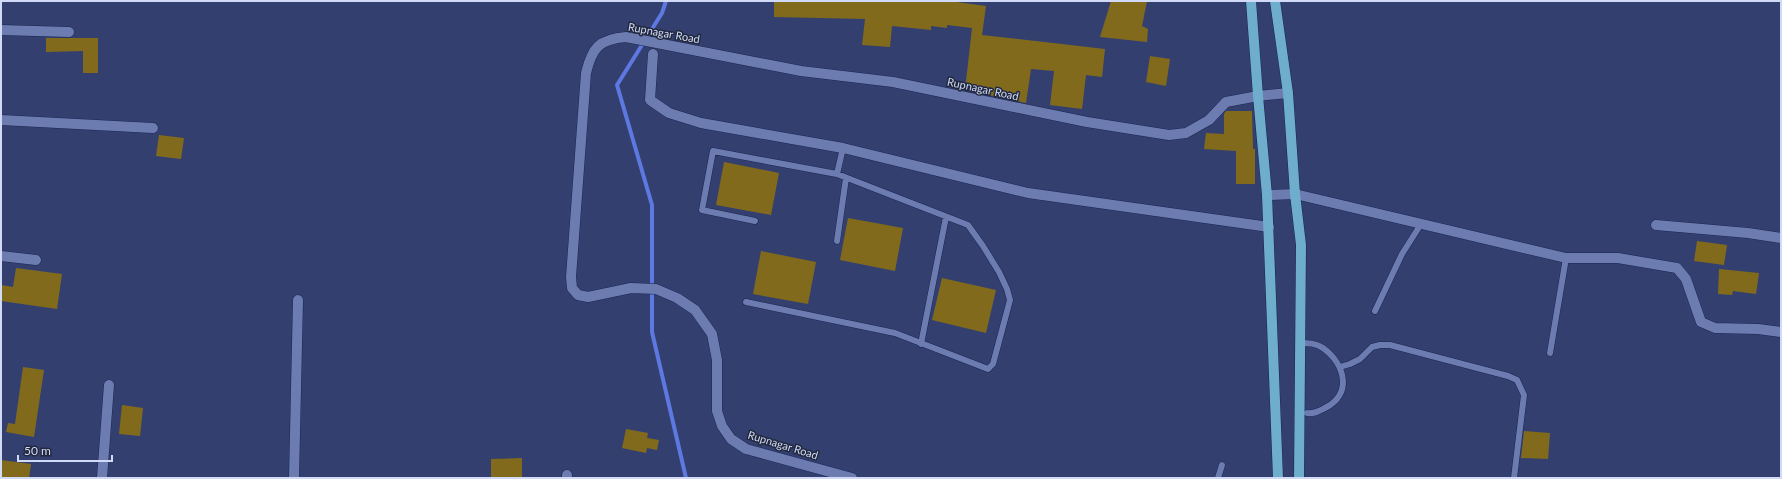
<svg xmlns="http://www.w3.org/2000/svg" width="1782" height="479" viewBox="0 0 1782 479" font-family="Lato,sans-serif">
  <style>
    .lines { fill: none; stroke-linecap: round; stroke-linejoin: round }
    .stream { stroke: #5e78e2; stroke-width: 4 }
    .building { fill: #826a1d }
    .service-casing { stroke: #1b2552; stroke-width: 7 }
    .minor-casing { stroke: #1b2552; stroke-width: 11 }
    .primary-casing { stroke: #1b2552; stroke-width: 11 }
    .service { stroke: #6c7cb0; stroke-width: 6 }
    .minor { stroke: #6c7cb0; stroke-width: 10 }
    .primary { stroke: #6eadcc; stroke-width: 10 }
    .labels { text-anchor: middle; stroke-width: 3; stroke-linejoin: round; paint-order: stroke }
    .street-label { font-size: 11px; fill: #d1dbf8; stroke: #22293e }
  </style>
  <rect width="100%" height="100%" fill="#33406f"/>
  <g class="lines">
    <path class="stream" d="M 666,1 L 662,13 L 617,85 L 652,205 L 652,332 L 686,478"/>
  </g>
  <path class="building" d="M 774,1 L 949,1 L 986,6 L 982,35 L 1105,49 L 1102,77 L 1086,75 L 1082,109 L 1050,105 L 1054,71 L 1031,69 L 1026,103 L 965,90 L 972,28 L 947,25 L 947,28 L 931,26 L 931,30 L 892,26 L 890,47 L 862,45 L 865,19 L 774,17 Z
    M 1111,1 L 1147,1 L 1142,26 L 1148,29 L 1147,42 L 1100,37 Z
    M 46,38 L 98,38 L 98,73 L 83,73 L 83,51 L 46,52 Z
    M 1150,56 L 1170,59 L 1166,86 L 1146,82 Z
    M 1226,111 L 1252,111 L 1253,149 L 1255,149 L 1255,184 L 1236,184 L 1236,151 L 1204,149 L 1206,133 L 1224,134 L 1224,114 Z
    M 159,135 L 184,138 L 181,159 L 156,156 Z
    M 724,162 L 779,173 L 771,215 L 716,205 Z
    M 848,218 L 903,228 L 895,271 L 840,260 Z
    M 1697,241 L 1727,245 L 1724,265 L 1694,261 Z
    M 761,251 L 816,262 L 808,304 L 753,294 Z
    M 16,268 L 62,274 L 57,309 L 1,301 L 1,285 L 13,287 Z
    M 1719,269 L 1759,273 L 1756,294 L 1733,291 L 1732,295 L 1718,294 Z
    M 942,278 L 996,290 L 986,333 L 932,320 Z
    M 23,367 L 44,370 L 34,437 L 6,432 L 8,423 L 15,424 Z
    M 122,405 L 143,408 L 140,436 L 119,434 Z
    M 626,429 L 648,433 L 647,438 L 659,440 L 657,450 L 647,448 L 646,453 L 622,448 Z
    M 1524,431 L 1550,433 L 1548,459 L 1521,458 Z
    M 522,458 L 522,478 L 491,478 L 491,459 Z
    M 1,460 L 31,464 L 29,478 L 1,478 Z"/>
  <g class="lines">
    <g class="service-casing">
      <path id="service" d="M 837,174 L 843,148
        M 837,241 L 846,178
        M 746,302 L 895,333 L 988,369 L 993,364 L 1010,300 L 1007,289 L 999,272 L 983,246 L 968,225 L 837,174 L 713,151 L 702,210 L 755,221
        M 1375,311 L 1402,254 L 1421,224
        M 1299,343 C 1308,343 1316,343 1323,348 C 1345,364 1353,394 1325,408 C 1319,411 1314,414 1307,413
        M 921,344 L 946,217
        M 1550,353 L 1566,258
        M 1340,367 L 1350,364 L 1360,359 L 1372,347 L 1380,345 L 1390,345 L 1508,376 L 1517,380 L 1524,395 L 1514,478
        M 1218,478 L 1222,465"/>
    </g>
    <g class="minor-casing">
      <path id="minor" d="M 1,30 L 69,32
        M 653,54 L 650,100 L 669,113 L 701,123 L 843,148 L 1028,193 L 1269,227
        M 1,120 L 153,128
        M 1267,195 L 1295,194 L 1566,258 L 1618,258 L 1677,268 L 1686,279 L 1701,322 L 1715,328 L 1758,329 L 1781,332
        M 1656,225 L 1748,233 L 1781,238
        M 1,256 L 36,260
        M 567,475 L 567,478
        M 102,478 L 109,385
        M 294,478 L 298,300
        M 852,478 L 746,449 L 731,439 L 722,426 L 717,411 L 717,360 L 712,334 L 695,310 L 677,298 L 656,289 L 631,288 L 588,297 L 578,295 L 572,288 L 571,277 L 586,73 C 592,48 599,39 626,37 L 801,71 L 893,82 L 1087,122 L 1169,135 L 1186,133 L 1209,120 L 1226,102 L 1258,96 L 1288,93"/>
    </g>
    <g class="primary-casing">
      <path id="primary" d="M 1251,1 L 1258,96 L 1267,195 L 1278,478
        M 1275,1 L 1288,93 L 1295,194 L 1301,245 L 1299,478"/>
    </g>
    <use href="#service" class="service"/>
    <use href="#minor" class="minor"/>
    <use href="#primary" class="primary"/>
  </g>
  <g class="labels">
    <g class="street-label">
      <text transform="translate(664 33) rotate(10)" y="4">Rupnagar Road</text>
      <text transform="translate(983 89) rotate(12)" y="4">Rupnagar Road</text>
      <text transform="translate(783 445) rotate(17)" y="4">Rupnagar Road</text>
    </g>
  </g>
  <rect width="1782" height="479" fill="none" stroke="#d1dbf8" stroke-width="4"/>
  <path d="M18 455v6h94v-6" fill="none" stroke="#d1dbf8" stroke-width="2"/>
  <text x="24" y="455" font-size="12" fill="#d1dbf8" stroke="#22293e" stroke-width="3" paint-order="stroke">50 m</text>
</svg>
